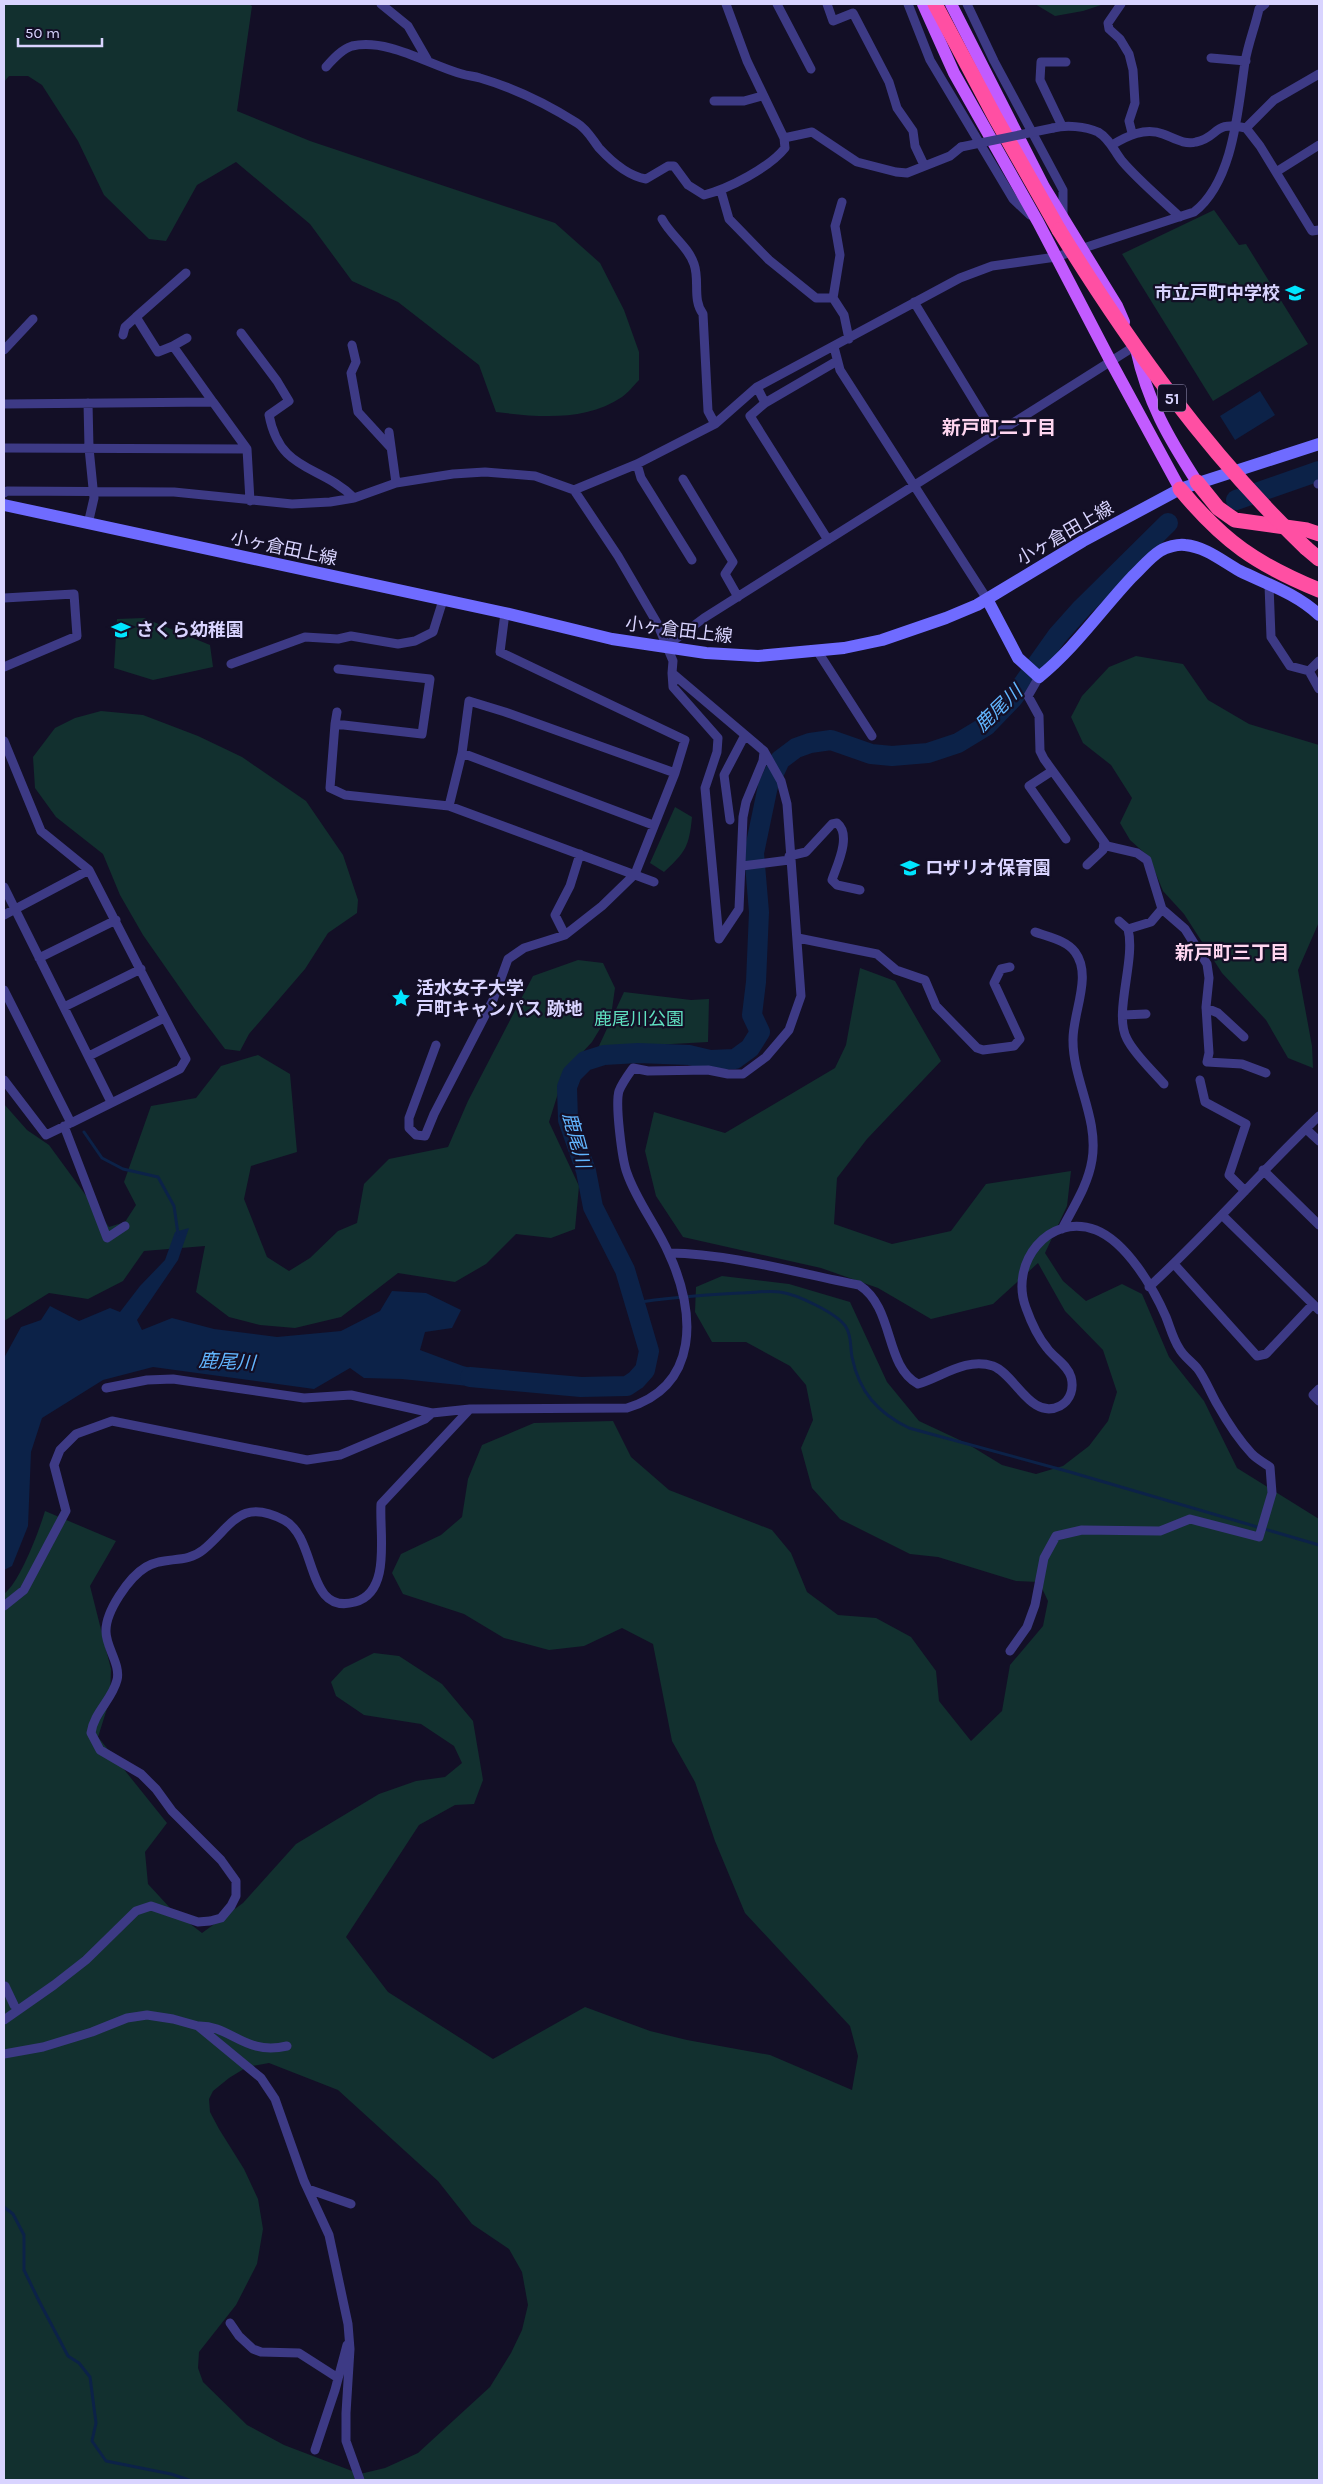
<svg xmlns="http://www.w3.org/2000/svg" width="1323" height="2484" viewBox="0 0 1323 2484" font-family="Karla,'Noto Sans JP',sans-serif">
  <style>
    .green { fill: #12302f; fill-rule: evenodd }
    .water { fill: #0c2248 }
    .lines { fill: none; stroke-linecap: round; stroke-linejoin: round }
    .stream { stroke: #0c2248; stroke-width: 3 }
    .river { stroke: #0c2248; stroke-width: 20 }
    .street { stroke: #3d3a85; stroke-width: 9 }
    .secondary { stroke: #6f6bff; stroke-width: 12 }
    .primary { stroke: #c25bff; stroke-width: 12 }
    .highway { stroke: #ff4fa3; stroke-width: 15 }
    .street-bridge { stroke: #3d3a85; stroke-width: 9 }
    .highway-bridge { stroke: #ff4fa3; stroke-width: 15 }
    .labels { text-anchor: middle; stroke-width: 4.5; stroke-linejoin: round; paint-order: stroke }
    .shield { fill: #130f26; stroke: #9e99be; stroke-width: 1 }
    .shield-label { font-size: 16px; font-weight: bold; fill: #d9d4ff }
    .poi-label { font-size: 18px; font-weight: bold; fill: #d9d4ff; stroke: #130f26; text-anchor: start }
    .street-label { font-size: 18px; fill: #d9d4ff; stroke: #130f26 }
    .park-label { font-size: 18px; fill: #5fe0c0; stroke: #130f26 }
    .neighbourhood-label { font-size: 19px; font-weight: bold; fill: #ffd6f0; stroke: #130f26 }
    .water-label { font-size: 19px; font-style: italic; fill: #62b6ff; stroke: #130f26 }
  </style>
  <rect width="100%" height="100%" fill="#130f26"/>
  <path class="green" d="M 4,4 L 249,4 L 252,6 L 237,111 L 310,141 L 555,223 L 600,263 L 624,310 L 639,352 L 639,380 C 634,385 628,393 622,397 C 585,422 538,417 496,412 L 479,365 L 398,302 L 352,281 L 310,224 L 236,162 L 197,185 L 166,241 L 149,239 L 104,195 L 78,141 L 42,85 L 28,76 L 9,76 L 4,82 Z
    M 1035,4 L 1104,4 L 1083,11 L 1055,16 Z
    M 1214,210 L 1239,245 L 1246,244 L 1308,344 L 1213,401 L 1122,254 Z
    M 144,618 L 210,645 L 213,667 L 153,680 L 114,668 L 117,619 Z
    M 1136,656 L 1183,664 L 1208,700 L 1249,724 L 1319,745 L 1319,922 L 1298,970 L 1312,1046 L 1313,1068 L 1288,1058 L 1266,1020 L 1222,973 L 1184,914 L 1163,891 L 1149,857 L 1130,840 L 1120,823 L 1132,798 L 1111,765 L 1083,743 L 1071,717 L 1082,696 L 1109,667 Z
    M 101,711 L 143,715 L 198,736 L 242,757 L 306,801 L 343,855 L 358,900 L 357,913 L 328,933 L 305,969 L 249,1034 L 240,1051 L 225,1049 L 194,1008 L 143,935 L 120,895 L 103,854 L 56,817 L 35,788 L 33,757 L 55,728 L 75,718 Z
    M 675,807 L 692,817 C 689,848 685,852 664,872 L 650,863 Z
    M 578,960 L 603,963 L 615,988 L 612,1009 L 592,1042 L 565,1071 L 549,1122 L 579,1186 L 575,1229 L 551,1238 L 516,1234 L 486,1264 L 455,1282 L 398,1273 L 341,1317 L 295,1328 L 260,1325 L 229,1317 L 196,1292 L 205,1246 L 144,1251 L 123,1281 L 88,1299 L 49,1293 L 4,1321 L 4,1104 L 27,1130 L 49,1145 L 109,1227 L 125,1222 L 136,1205 L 124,1182 L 151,1106 L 196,1098 L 221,1066 L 258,1055 L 290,1074 L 297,1152 L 251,1166 L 244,1199 L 267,1257 L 289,1271 L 310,1258 L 338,1231 L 357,1223 L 364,1184 L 389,1159 L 448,1147 L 468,1101 L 533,976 Z
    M 860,968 L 895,981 L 941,1061 L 867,1139 L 837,1178 L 834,1224 L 892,1244 L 951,1231 L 986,1184 L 1071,1171 L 1067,1206 L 1045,1253 L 1063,1281 L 1086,1301 L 1122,1284 L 1142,1294 L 1169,1357 L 1204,1401 L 1237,1468 L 1319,1519 L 1319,2480 L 4,2480 L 4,1594 C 20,1582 39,1531 45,1511 L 116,1541 L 90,1586 L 111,1669 L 110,1699 L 98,1737 L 167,1823 L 145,1852 L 148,1884 L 171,1909 L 202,1933 L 243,1903 L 296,1844 L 379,1794 L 416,1781 L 445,1777 L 462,1763 L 454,1746 L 421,1724 L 364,1715 L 336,1696 L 331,1682 L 344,1668 L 374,1653 L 399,1656 L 442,1684 L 473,1721 L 483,1780 L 474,1804 L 455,1805 L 419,1825 L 346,1937 L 388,1992 L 493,2059 L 585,2007 L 650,2031 L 687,2040 L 770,2055 L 852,2090 L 858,2056 L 850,2026 L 745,1913 L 715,1841 L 695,1782 L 672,1741 L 653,1644 L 622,1628 L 584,1646 L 549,1650 L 504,1638 L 464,1614 L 403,1594 L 392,1573 L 401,1554 L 441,1535 L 462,1517 L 468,1479 L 482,1445 L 534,1423 L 613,1421 L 631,1457 L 669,1490 L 772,1530 L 791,1553 L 807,1592 L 838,1615 L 876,1618 L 911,1637 L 936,1671 L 939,1701 L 971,1741 L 1002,1711 L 1010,1665 L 1043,1626 L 1048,1601 L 1039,1582 L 1016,1581 L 938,1557 L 910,1554 L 840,1519 L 812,1488 L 801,1448 L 813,1420 L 806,1385 L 790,1366 L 746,1342 L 712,1342 L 695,1312 L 696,1287 L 722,1276 L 789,1284 L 850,1302 L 887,1382 L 919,1421 L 966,1443 L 1002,1465 L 1036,1474 L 1063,1466 L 1089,1446 L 1108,1421 L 1117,1392 L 1103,1350 L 1065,1311 L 1038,1263 L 993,1304 L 931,1319 L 878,1288 L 821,1268 L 683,1237 L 656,1196 L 645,1151 L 654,1112 L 725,1133 L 835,1068 L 846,1045 ZM 269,2063 L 338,2090 L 438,2181 L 472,2224 L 509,2249 L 522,2272 L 528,2305 L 522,2330 L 511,2353 L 490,2387 L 418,2453 L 385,2468 L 360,2474 L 284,2445 L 247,2425 L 203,2382 L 198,2368 L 199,2352 L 236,2305 L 257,2264 L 263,2229 L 258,2199 L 244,2169 L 219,2129 L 210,2112 L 209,2099 L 213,2091 L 229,2078 L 247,2067 Z
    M 624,992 L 691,1000 L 709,999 L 708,1042 L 598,1048 Z"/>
  <path class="water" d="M 1260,391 L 1275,415 L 1235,440 L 1220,416 Z
    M 189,1228 L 178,1260 L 137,1320 L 142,1330 L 172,1318 L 214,1329 L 277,1337 L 341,1331 L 380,1311 L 392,1291 L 426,1293 L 461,1310 L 452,1328 L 425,1332 L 420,1350 L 463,1366 L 498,1375 L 497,1389 L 402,1379 L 364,1378 L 350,1368 L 314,1389 L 153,1367 L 103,1380 L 42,1418 L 31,1452 L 28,1526 L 12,1566 L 4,1570 L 4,1358 L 21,1327 L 41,1320 L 50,1306 L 79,1321 L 110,1308 L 120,1312 L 140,1286 L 165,1260 L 175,1232 Z"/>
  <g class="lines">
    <path class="stream" d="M 84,1132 L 102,1158 L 123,1169 L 158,1177 L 174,1206 L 178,1234
      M 635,1303 C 670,1297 706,1295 741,1293 C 753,1293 768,1290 780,1292 C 796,1294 837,1313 846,1327 C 852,1337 850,1347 852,1357 C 859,1392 878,1413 909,1428 L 1070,1472 L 1319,1545
      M 4,2207 L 13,2214 L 24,2235 L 24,2270 L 39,2301 L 68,2356 L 79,2363 L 90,2377 L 96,2423 L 92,2441 L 106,2461 L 171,2474 L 189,2480"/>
    <path class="river" d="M 1236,500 L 1319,471
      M 470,1377 L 581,1387 L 627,1386 L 636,1380 L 645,1370 L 649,1351 L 625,1270 L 593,1207 L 586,1171 L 568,1120 L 567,1087 L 572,1074 L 585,1061 L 604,1055 L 638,1053 L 689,1055 L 710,1060 L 735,1059 L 750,1048 L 760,1032 L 752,1015 L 756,982 L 759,912 L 754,853 L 768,786 L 780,760 L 796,748 L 810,743 L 831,740 L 871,754 L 892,756 L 928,753 L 958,743 L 986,726 L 1013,698 L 1057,636 L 1082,608 L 1168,523"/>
    <path class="street" d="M 381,4 L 408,26 L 427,59
      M 777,4 L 811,69
      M 827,4 L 833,21 L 853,13 L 889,82 L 897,108 L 913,131 L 915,146 L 924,165
      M 908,4 L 930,60 L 1013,199 L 1030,215
      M 967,4 L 994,61 L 1063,190 L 1063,217
      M 1121,4 L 1108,23 L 1109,29 L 1120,39 L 1129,54 L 1133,70 L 1135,103 L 1129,121 L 1132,133
      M 1211,58 L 1246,61
      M 326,67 C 333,59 342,49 352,46 C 388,38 429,65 462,74 C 468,76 474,76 480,78 C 514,88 547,104 577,123 C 587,129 592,139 599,148 C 611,161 628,176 646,179 L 668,166 L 674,166 L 688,185 L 704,195 C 728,189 769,168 785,148 L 784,138 L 747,61 L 726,4
      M 714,101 L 744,101 L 762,96
      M 1062,126 L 1040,80 L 1041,62 L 1066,62
      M 1053,128 C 1066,125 1085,126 1098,132 C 1110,139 1114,151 1122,161 C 1139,181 1161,199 1180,217
      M 1246,128 L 1274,100 L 1319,74
      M 784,138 L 812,132 L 857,162 L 896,172 L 907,173 L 950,156 L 961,147
      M 1112,145 C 1127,136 1145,127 1163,134 C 1174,138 1184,145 1196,142 C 1220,137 1212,120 1246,128 L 1260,146 L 1312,231 L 1319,230
      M 1276,172 L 1319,145
      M 721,191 L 729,219 L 769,260 L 816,298 L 833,298 L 844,315 L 849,339
      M 662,219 C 671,236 688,246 694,264 C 700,281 692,299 703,314 L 708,411 L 715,424
      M 186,273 L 136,317 L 158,352 L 173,346 L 213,402
      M 833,298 L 840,255 L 835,226 L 842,202
      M 914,302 L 995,435
      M 241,333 L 277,381 L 289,401 L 269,415 C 280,473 320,464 354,498
      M 123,335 L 125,327 L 136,317
      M 352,345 L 356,362 L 351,373 L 358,412 L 391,448
      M 173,346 L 187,338
      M 834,347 L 840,370 L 987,599
      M 4,350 L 33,319
      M 757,387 L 765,403 L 750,416 L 828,540
      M 765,403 L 837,361
      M 4,404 L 213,402 L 247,449 L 250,501
      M 389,432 L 396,483
      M 4,448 L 247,449
      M 637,464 L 641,478 L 692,560
      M 683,479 L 733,562 L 725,574 L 738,597
      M 1318,484 L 1319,484
      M 4,493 L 7,491 L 174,492 L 292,504 L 330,502 L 354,498 L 396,483 L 453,474 L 485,472 L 535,476 L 574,490 L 637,464 L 715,424 L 757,387 L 960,278 L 992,266 L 1056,257 L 1194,212 C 1234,181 1238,108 1245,62 C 1248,44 1255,27 1259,9 L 1265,4
      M 88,524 L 94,498 L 89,448 L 88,403
      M 1269,585 L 1271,637 L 1290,666 L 1309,671 L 1319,689
      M 4,598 L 74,594 L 77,636 L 4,667
      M 665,647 L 704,618 L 1135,346
      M 818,652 L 872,736
      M 231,664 L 305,637 L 338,639 L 351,636 L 398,644 L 415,641 L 433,632 L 443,600
      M 338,669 L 430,679 L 422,734 L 335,724 L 330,788 L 345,795 L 449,806 L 654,882
      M 1309,671 L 1319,661
      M 672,673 L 673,687 L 718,738 L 717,752 L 705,788 L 719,939 L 739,909 L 743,817 L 746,802 L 763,761 L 764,752
      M 1039,677 L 1028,696 L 1039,716 L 1040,751 L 1044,759 L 1107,846 L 1137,853 L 1147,860 L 1162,909 L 1185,929 L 1207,964 L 1209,978 L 1206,1007 L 1209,1053 L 1207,1062 L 1242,1064 L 1266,1073
      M 335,724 L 337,712
      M 4,741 L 41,831 L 89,870 L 186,1059 L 180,1069 L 71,1123 L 4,990
      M 462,753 L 653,825
      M 1052,771 L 1029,786 L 1066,839
      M 449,806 L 462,753 L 469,701 L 505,712 L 675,773
      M 730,820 L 724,775 L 745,735
      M 789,856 L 806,852 L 832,824 L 837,823 C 852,835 837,865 832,880 L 837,885 L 860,890
      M 1087,865 L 1103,850 L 1104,842
      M 742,866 L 789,860
      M 4,887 L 111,1102
      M 4,915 L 89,870
      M 1119,921 L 1128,929 L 1151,922 L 1162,909
      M 1128,929 C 1136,960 1113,1014 1127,1039 C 1135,1055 1152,1070 1164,1084
      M 1035,932 C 1048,937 1066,940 1075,952 C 1093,976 1072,1014 1073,1041 C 1073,1080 1099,1119 1092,1160 C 1088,1185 1074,1206 1062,1229
      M 565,935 L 555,915 L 570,886 L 580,854
      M 798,938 L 877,954 L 896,970 L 925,980 L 936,1006 L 977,1048 L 983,1050 L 1014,1046 L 1020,1039 L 994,983 L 1001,969 L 1010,967
      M 39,958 L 116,920
      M 64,1007 L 141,969
      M 1206,1008 L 1218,1013 L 1244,1037
      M 1123,1015 L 1146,1014
      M 436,1045 L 409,1118 L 409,1128 L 416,1135 L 425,1136 L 434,1114 L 493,1000 L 508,959 L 524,948 L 565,935 L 602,906 L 635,874 L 675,773 L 685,740 L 500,652 L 505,613
      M 89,1056 L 164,1018
      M 4,1080 L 46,1135 L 69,1124
      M 1200,1080 L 1205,1102 L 1246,1124 L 1229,1175 L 1245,1191
      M 64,1126 L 107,1238 L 125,1226
      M 1306,1129 L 1319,1141
      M 1263,1170 L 1319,1225
      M 1222,1215 L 1319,1310
      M 669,1253 C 733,1254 796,1273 859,1285 C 895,1308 884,1366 918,1384 C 942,1377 966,1357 993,1366 C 1015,1374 1031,1421 1060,1406 C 1071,1400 1074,1388 1071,1377 C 1067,1364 1054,1358 1047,1348 C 1037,1336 1031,1322 1026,1308 C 1009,1264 1048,1212 1096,1230 C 1126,1242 1153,1287 1166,1317 C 1170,1327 1173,1339 1179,1348 C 1183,1356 1191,1361 1197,1368 C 1205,1378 1210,1392 1217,1404 C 1226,1420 1239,1440 1252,1454 C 1257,1459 1264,1463 1270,1467 L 1272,1493 L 1259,1537 L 1190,1519 L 1160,1531 L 1082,1530 L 1056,1536 L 1044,1558 L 1035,1605 L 1027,1627 L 1010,1651
      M 1174,1264 L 1257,1356 L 1266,1354 L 1313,1304
      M 1149,1287 C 1208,1233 1261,1171 1319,1116
      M 106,1388 L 147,1380 L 173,1379 L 304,1398 L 351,1395 L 432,1413
      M 1319,1389 L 1313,1395 L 1319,1401
      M 4,1606 L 24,1590 L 66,1511 L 54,1465 L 60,1450 L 76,1434 L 112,1421 L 307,1460 L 340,1455 L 425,1419 L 432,1413 L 470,1409 L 627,1408 C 700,1386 696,1312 669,1254 C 657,1226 637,1202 627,1173 C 622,1160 615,1104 619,1091 C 622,1083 628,1075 633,1068 L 648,1071 L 708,1070 L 728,1074 L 743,1074 L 766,1057 L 789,1030 L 801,996 L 787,804 L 781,781 L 764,751 L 672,673 L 673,661 L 657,623 L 618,556 L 574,490
      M 5,1986 L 14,2005
      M 4,2020 L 54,1985 L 86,1960 L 136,1911 L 151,1906 L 198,1922 L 210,1921 L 221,1918 L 231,1906 L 236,1896 L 236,1881 L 221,1860 L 172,1811 L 156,1789 L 141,1774 L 100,1750 L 91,1733 C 94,1712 112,1700 117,1680 C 121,1665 106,1647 106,1632 C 105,1612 129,1577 146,1567 C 164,1556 186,1564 203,1550 C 232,1526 240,1497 284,1520 C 318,1538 305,1616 355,1602 C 392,1592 379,1533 381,1504 L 470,1409
      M 198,2026 C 231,2025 244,2056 287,2046
      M 4,2054 L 43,2047 L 92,2032 L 127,2018 L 147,2015 L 173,2019 L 198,2026 L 261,2078 L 275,2099 L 304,2181 L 329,2235 L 348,2324 L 350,2349 L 346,2413 L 346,2441 L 360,2480
      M 308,2189 L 351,2204
      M 230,2323 L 239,2336 L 253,2349 L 261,2352 L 299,2353 L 338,2378
      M 315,2450 L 335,2390 L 347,2345"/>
    <path class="secondary" d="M 4,505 L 505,613 L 612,639 L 706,653 L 758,656 L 844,648 L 882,640 L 946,618 L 977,605 L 1083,541 L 1180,489 L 1319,444
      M 987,599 L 1018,658 L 1039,677 C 1074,649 1101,610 1132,577 C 1141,569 1149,558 1160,551 C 1166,547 1178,544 1185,545 C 1206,547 1222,561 1240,571 C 1267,584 1297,594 1319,615"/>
    <path class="primary" d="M 923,4 L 954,73 L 1038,222 L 1111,362 L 1180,489
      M 951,4 L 1044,187 L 1117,306 L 1124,322
      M 1136,349 C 1148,403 1168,437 1197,482"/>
    <path class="highway" d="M 935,4 L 995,117 L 1059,230
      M 1197,482 L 1218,508 L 1235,520 L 1307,530 L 1319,534
      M 1180,489 C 1224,542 1256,564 1319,590
      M 1306,548 L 1319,559"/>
    <path class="street-bridge" d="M 961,147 L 1053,128"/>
    <path class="highway-bridge" d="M 1059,230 C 1130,345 1208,454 1306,548"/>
  </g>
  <defs>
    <g id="school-bare" transform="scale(1.5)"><path d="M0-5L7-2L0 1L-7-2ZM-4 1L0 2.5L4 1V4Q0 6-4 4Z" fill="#00e5ff" stroke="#130f26" stroke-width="2.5" paint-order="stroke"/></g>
    <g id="sight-bare" transform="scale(1.5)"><path d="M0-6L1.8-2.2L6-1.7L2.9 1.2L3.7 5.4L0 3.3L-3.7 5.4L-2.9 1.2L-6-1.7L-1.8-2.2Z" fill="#00e5ff" stroke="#130f26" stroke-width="2.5" paint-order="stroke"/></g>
  </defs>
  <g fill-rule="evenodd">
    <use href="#school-bare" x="1295" y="293"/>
    <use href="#school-bare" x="121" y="630"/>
    <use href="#school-bare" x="910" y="868"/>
    <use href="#sight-bare" x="401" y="998"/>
  </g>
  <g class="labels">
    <rect class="shield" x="1158" y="384.5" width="28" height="27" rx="4"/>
    <g class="shield-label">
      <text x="1172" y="404">51</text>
    </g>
    <g class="poi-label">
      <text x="1280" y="299" text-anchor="end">市立戸町中学校</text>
      <text x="136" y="636">さくら幼稚園</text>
      <text x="925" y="874">ロザリオ保育園</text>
      <text x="416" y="994">活水女子大学<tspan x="416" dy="21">戸町キャンパス 跡地</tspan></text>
    </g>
    <g class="street-label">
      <text transform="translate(1065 533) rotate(-30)" y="6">小ヶ倉田上線</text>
      <text transform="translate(284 548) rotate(12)" y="6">小ヶ倉田上線</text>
      <text transform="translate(679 630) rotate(7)" y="6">小ヶ倉田上線</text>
    </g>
    <g class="park-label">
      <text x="639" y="1025">鹿尾川公園</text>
    </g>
    <g class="neighbourhood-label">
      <text x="999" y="434">新戸町二丁目</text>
      <text x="1232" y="959">新戸町三丁目</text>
    </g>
    <g class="water-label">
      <text transform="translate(998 708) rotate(-44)" y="7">鹿尾川</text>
      <text transform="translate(577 1140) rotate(75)" y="7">鹿尾川</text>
      <text transform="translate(227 1361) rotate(3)" y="7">鹿尾川</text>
    </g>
  </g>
  <rect width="1323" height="2484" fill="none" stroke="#d9d4ff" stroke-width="10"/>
  <path d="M18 38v8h84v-8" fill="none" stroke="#d9d4ff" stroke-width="2.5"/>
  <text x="25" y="38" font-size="15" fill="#d9d4ff" stroke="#130f26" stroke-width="4" paint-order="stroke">50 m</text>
</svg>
